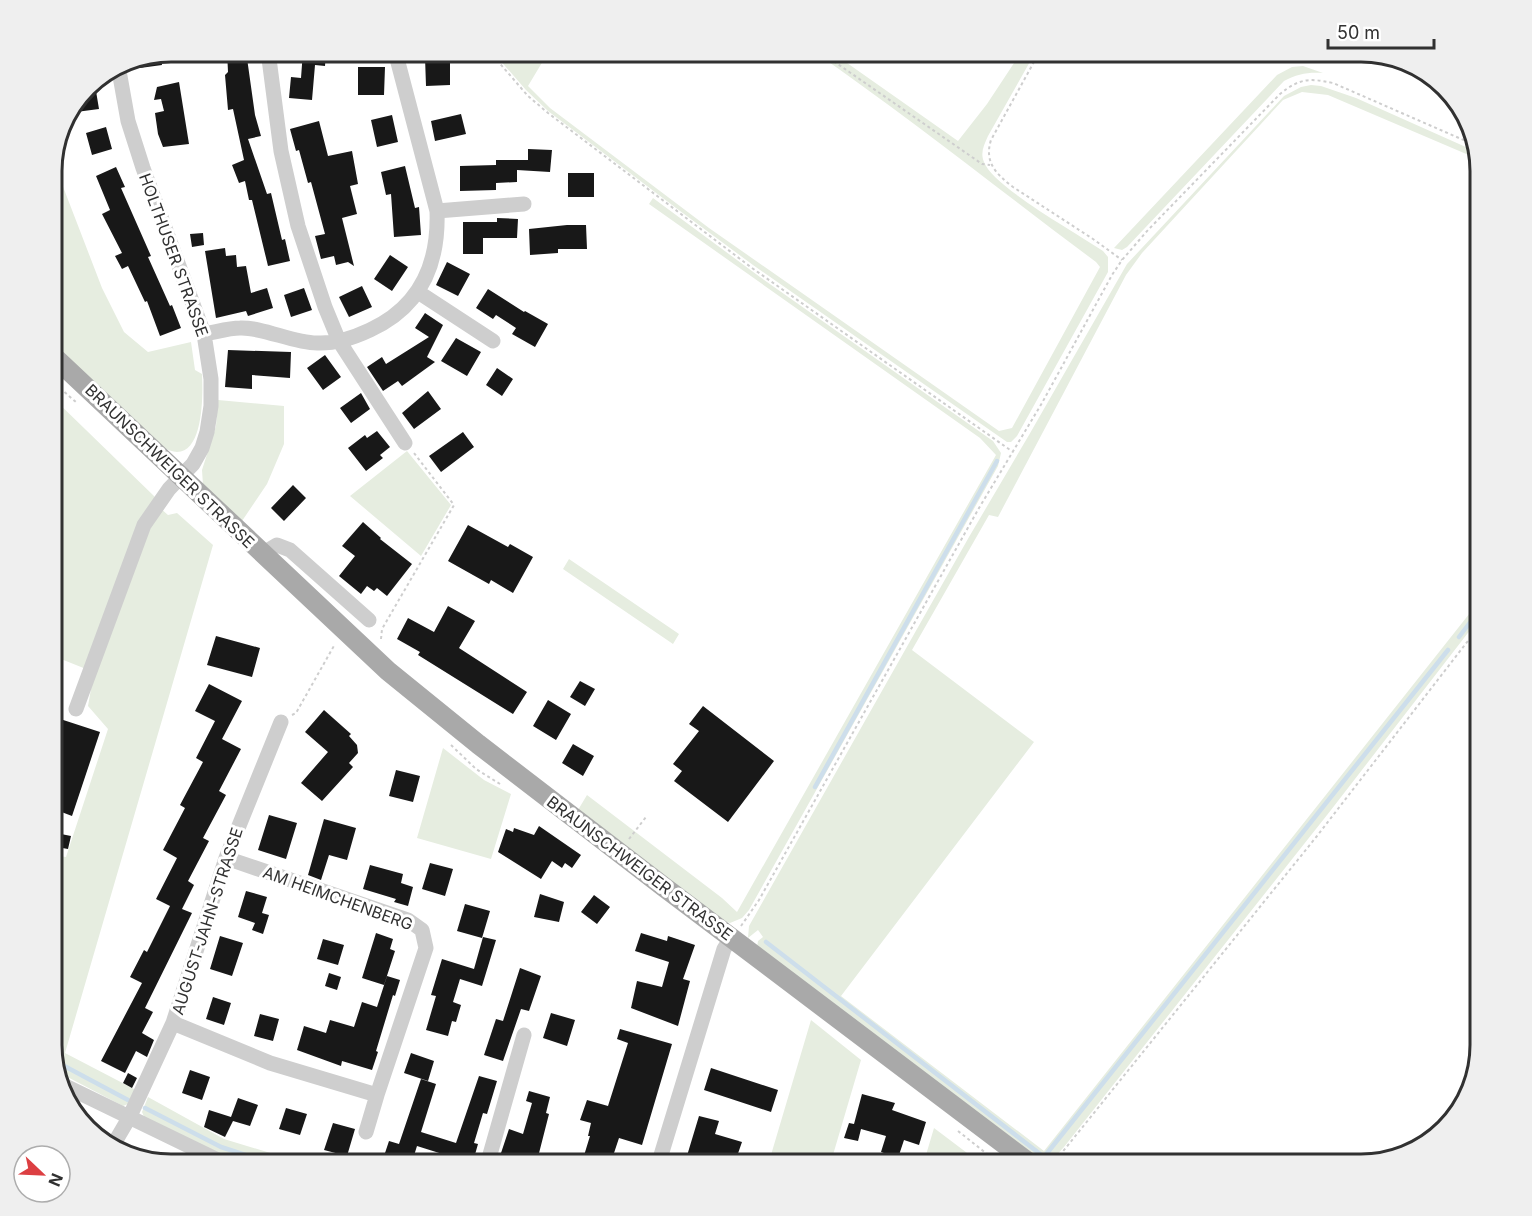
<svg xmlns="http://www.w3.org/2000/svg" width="1532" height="1216" viewBox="0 0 1532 1216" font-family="Inter,sans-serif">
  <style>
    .green { fill: #e6ede0 }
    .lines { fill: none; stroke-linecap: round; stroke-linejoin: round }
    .stream { stroke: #cddeeb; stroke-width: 4.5 }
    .building { fill: #181818 }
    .path { stroke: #cecece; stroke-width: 2; stroke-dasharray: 3 3; stroke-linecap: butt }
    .minor { stroke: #cecece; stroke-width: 15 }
    .major { stroke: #a9a9a9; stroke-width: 20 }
    .labels { text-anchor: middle; stroke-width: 6; stroke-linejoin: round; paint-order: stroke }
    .street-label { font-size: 16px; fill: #313131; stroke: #fff }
    .rim { fill: none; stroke: #313131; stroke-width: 3 }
  </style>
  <rect width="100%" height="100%" fill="#fff"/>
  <path class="green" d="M 492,51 L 549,51 L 528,86 L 550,108 L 709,228 L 999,431 L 1012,428 L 1100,267 L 1096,262 C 1002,192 910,118 813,51 L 830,51 L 958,141 L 987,104 L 1022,51 L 1036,51 L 988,136 C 984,145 980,153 984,162 C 993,187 1077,233 1103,251 L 1108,257 L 1108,272 L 1017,436 L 1011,442 L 1007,442 L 753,265 L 676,208 L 548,111 L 526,90 Z
    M 1303,66 L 1323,73 C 1308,72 1297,74 1284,81 L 1127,247 L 1122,250 L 1114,248 L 1277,75 L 1292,67 Z
    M 1311,85 L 1321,86 L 1356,98 L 1477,152 L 1478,159 L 1328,95 L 1302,92 L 1283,100 L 1142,253 L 1126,275 L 998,517 L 989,515 L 912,650 L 1034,742 L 841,996 L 1044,1151 L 1481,599 L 1481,616 L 1331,810 L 1064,1147 L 1054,1158 L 1044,1162 L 757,947 L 758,941 L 763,937 L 758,930 L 748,938 L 749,926 L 969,537 L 1029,435 L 1127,264 L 1284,96 L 1301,87 Z
    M 52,158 L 102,288 L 124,332 L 148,352 L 191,342 L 195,370 L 202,374 C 203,392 204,452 177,452 C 173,452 167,449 163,448 L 51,344 Z
    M 653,198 L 760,277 L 993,441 L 1001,453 L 998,466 L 749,910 L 742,918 L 730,923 L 722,921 L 578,810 L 587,795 L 722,898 L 737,912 L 996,455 L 980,438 L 649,204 Z
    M 51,396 L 155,497 L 86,669 L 51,655 Z
    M 218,400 L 284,406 L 284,444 L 267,484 L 242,521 L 203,485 L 202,470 L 216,426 Z
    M 407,451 L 451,505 L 421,556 L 350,496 Z
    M 159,507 L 168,515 L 177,513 L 213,545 L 65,1053 L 136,1090 L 128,1104 L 123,1106 L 56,1071 L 51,1053 L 51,855 L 66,857 L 108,729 L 88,706 L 94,672 L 145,534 Z
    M 569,559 L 679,634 L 673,644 L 563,569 Z
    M 443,748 L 484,780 L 511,794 L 491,859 L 417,838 Z
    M 811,1020 L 861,1060 L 830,1165 L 768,1165 Z
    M 148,1097 L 224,1139 L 310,1165 L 245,1165 L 223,1158 L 145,1119 L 142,1112 Z
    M 934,1128 L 983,1165 L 923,1165 Z"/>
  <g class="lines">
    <path class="stream" d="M 1459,637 L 1481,608
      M 815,787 L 997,461
      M 766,942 L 1044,1157 L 1448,650
      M 53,1060 L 128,1100
      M 145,1108 L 221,1147 L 277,1165"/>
  </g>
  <path class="building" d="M 227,51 L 246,51 L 255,115 L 261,136 L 248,139 L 267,194 L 271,193 L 282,240 L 285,239 L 290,261 L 268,266 L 252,200 L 249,200 L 245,181 L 239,183 L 232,165 L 244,160 L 233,109 L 228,110 L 225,75 L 228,72 Z
    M 303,51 L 326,51 L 325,66 L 315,65 L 312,100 L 289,98 L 291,77 L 301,78 Z
    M 160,53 L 162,65 L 140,68 L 139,57 Z
    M 450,56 L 450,85 L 426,86 L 425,57 Z
    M 358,67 L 385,67 L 384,95 L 358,95 Z
    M 94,79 L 99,109 L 76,112 L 74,103 Z
    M 179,82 L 189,144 L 163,147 L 158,134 L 155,113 L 164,111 L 161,99 L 154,100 L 157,87 Z
    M 461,114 L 466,134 L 435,141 L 431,121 Z
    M 392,115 L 398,142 L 377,147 L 371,120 Z
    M 319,121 L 328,156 L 352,151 L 358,184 L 350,186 L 357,214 L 342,218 L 354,266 L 348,262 L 336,265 L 334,256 L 321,259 L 315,236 L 325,234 L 311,182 L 308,183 L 299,150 L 296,151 L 290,129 Z
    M 106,127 L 112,149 L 92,155 L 86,133 Z
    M 528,149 L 552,150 L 550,172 L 517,170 L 517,182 L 496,183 L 496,190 L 460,191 L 460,166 L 496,165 L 496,160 L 528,160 Z
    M 405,166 L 415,208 L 419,207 L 421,235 L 394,237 L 391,194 L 386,195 L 381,172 Z
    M 116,167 L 125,187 L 121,188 L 151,256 L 148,257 L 170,306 L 172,305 L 181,328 L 160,336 L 147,301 L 145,302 L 128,266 L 122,269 L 115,256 L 122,253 L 102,214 L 110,210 L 96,176 Z
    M 568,173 L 594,173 L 594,197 L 568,197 Z
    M 497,218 L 518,219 L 517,238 L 483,238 L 483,254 L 463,254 L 463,222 L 497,222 Z
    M 567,225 L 586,225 L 587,249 L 558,249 L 558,253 L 530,255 L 529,229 Z
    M 203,233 L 204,245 L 192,247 L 190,234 Z
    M 225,248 L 226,256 L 236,255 L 237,267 L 246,266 L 251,293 L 267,288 L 273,308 L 248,316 L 246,311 L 216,318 L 205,251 Z
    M 390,255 L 408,267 L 392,291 L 374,279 Z
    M 447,262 L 470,274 L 458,296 L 436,285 Z
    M 362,286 L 372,307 L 349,317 L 339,297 Z
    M 304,288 L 312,310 L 291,317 L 284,295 Z
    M 488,289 L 524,312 L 525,311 L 548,324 L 535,347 L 512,334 L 516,328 L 496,315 L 493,319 L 476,308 Z
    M 425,313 L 443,325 L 427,357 L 435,362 L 402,386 L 398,381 L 383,391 L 367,367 L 382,357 L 386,364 L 429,337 L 415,328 Z
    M 456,338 L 481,352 L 467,376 L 441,361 Z
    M 228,350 L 291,352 L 290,378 L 252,375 L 252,389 L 225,387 Z
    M 325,355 L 341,377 L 323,390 L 307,368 Z
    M 497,368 L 513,379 L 502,396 L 486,385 Z
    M 428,391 L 441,409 L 414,429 L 402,413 Z
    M 361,393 L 370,409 L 351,423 L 340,408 Z
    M 377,431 L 390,447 L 380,455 L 383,458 L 366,471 L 348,448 L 365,435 L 367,438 Z
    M 463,432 L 474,447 L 441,472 L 429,456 Z
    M 293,485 L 306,498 L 284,521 L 271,508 Z
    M 363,522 L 381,538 L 380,539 L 412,564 L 387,596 L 377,588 L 374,591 L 367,586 L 361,594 L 339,576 L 355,556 L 342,546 Z
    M 468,525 L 508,547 L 510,544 L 533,557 L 513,593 L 491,580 L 489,584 L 448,561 Z
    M 448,606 L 475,621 L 459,648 L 527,692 L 513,714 L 418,655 L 420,652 L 397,639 L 408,618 L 434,632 Z
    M 216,636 L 260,648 L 252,677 L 207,665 Z
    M 580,681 L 595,689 L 585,706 L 570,697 Z
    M 209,684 L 242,701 L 222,739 L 241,749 L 219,791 L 226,795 L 203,838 L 209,841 L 188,881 L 194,885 L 182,909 L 192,913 L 145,1008 L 153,1012 L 142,1033 L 154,1040 L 147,1057 L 136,1051 L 125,1073 L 101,1061 L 142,983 L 130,977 L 144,950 L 147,952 L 170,906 L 156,899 L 177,858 L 163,850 L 185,808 L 180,805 L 203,762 L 196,758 L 215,721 L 195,711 Z
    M 548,700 L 571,714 L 556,740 L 533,726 Z
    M 703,706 L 774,761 L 728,822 L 674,781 L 682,771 L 673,764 L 699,731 L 689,724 Z
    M 324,710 L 351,734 L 349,736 L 357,745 L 358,753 L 349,763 L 353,767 L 322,801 L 301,783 L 328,752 L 305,732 Z
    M 51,716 L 100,732 L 72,816 L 51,808 Z
    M 573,744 L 594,756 L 583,776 L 562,763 Z
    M 396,770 L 420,776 L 413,802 L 389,796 Z
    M 269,815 L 297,823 L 286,859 L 258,850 Z
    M 324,819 L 356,828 L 347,860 L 329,855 L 321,880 L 308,875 Z
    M 539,826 L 581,855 L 572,868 L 565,863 L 562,868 L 552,861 L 541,879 L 498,852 L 506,829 L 513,832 L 514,828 L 534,835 Z
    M 51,832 L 71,836 L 68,849 L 51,846 Z
    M 430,863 L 453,869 L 445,896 L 422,889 Z
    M 370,865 L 403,874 L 401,883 L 413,887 L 408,906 L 394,902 L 396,899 L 363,889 Z
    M 246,891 L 267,897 L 262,913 L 269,915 L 263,934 L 252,930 L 255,923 L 238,917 Z
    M 540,894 L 564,902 L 559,922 L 534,917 Z
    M 594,895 L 610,907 L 597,924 L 581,912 Z
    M 465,904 L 490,911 L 482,938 L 457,931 Z
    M 376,933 L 393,939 L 390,949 L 395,951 L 384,985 L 362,978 Z
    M 641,933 L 667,941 L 668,936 L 695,945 L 683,979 L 690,981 L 678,1026 L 631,1008 L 637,981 L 662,987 L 669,962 L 635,951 Z
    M 220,936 L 243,943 L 232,976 L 210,969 Z
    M 483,937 L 496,940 L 482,986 L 460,979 L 453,1002 L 461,1005 L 456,1022 L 452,1021 L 448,1036 L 426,1030 L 436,996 L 431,995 L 442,959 L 474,969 Z
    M 323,939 L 344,945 L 338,965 L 317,959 Z
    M 520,968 L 541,976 L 529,1011 L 521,1009 L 503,1061 L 484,1055 L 496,1019 L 503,1021 Z
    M 329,973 L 341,977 L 337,990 L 325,986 Z
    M 387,976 L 400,980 L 395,996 L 393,995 L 376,1051 L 378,1052 L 372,1070 L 342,1061 L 341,1066 L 297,1050 L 304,1026 L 326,1033 L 330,1020 L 354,1027 L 362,1002 L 377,1007 Z
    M 213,997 L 231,1003 L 224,1025 L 206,1019 Z
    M 551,1013 L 575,1020 L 567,1046 L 543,1038 Z
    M 260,1014 L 279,1019 L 273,1041 L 254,1036 Z
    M 620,1029 L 672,1044 L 642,1145 L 619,1138 L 610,1165 L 593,1165 L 582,1162 L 590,1136 L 588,1136 L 591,1123 L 580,1120 L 587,1100 L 608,1106 L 628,1043 L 617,1039 Z
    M 411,1053 L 434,1061 L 428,1081 L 404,1073 Z
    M 711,1068 L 778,1090 L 771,1112 L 704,1090 Z
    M 190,1070 L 210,1077 L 202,1100 L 182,1093 Z
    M 128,1073 L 137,1078 L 132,1088 L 123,1083 Z
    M 479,1076 L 497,1081 L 487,1114 L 483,1113 L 474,1143 L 478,1144 L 472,1165 L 450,1165 L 452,1157 L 417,1146 L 411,1165 L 381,1165 L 389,1141 L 399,1144 L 421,1079 L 436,1084 L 421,1132 L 456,1143 Z
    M 529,1091 L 550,1097 L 546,1113 L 549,1114 L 537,1161 L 515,1155 L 512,1165 L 497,1165 L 509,1129 L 523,1134 L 532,1103 L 526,1101 Z
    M 862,1094 L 895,1103 L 892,1110 L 926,1122 L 919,1145 L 904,1140 L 898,1158 L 881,1152 L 886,1136 L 861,1129 L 858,1141 L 844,1138 L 849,1123 L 854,1124 Z
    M 238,1098 L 258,1105 L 250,1126 L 233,1121 L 225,1137 L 204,1127 L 209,1110 L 231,1117 Z
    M 286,1108 L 307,1114 L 300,1135 L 279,1129 Z
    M 699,1116 L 719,1121 L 715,1134 L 742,1142 L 735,1162 L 709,1154 L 706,1165 L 686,1159 Z
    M 333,1123 L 355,1129 L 347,1156 L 324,1150 Z"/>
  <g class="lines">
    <path class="path" d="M 489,51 L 528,96 L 548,113 L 752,268 L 1013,452
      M 819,51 L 982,164 L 990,165
      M 1040,51 L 991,140 C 984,162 996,174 1013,187 L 1093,239 L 1122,260
      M 51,380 L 77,403
      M 381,639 L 382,629 L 454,505 L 414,453
      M 292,715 L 296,713 L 335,644
      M 451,745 L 476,769 L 500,784
      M 629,839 L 646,817
      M 741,926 L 759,900 L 979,508 L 1042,403 L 1112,275 L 1122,260 L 1148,230 L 1280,94 C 1300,78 1309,78 1333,83 L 1475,145
      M 958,1131 L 1001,1165
      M 1052,1165 L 1317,836 L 1481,624"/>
    <path class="minor" d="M 268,51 L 281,151 L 298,226 L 325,307 L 339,341 L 405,443
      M 437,211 L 524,204
      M 418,292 L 493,341
      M 204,334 C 216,332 229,328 240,328 C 263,327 293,343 317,343 C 335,344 353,338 370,330 C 420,307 439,265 437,211 L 395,51
      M 262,554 L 277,545 L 290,550 L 369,620
      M 76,709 L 144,525 L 169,489 L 193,464 L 202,448 L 207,432 L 211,406 L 211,379 L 204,334 L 143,168 L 128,121 L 118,65
      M 173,1023 L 270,1063 L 377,1095 L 426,948 L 422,930 L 408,920 L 226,858
      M 59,1083 L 228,1165
      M 366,1132 L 377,1095
      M 112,1147 L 129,1118 L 173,1023 L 226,858 L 281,722
      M 487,1165 L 524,1035
      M 658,1165 L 724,949 L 731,938"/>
    <path class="major" d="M 51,354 L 388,671 L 478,744 L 664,887 L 1032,1165"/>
  </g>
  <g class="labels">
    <g class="street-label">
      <text transform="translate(174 255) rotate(70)" y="6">HOLTHUSER STRASSE</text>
      <text transform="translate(170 466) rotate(44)" y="6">BRAUNSCHWEIGER STRASSE</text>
      <text transform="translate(640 868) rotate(37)" y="6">BRAUNSCHWEIGER STRASSE</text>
      <text transform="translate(338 898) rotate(20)" y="6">AM HEIMCHENBERG</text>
      <text transform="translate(207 921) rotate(-72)" y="6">AUGUST-JAHN-STRASSE</text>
    </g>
  </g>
  <path d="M0 0H1532V1216H0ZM171 62H1361A109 109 0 0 1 1470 171V1045A109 109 0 0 1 1361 1154H171A109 109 0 0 1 62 1045V171A109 109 0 0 1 171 62Z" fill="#efefef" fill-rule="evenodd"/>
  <path class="rim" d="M171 62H1361A109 109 0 0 1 1470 171V1045A109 109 0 0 1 1361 1154H171A109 109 0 0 1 62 1045V171A109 109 0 0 1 171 62Z"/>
  <g transform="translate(42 1174) rotate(113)"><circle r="28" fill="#ffffff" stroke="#adadad" stroke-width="1.5"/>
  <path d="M0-4.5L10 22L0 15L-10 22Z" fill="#dc3f42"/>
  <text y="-9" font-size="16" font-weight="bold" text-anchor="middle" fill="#313131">N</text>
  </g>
  <path d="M1328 39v9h106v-9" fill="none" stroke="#313131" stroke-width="3"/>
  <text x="1337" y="39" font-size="18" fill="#313131" stroke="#ffffff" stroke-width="4.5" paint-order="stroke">50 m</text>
</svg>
